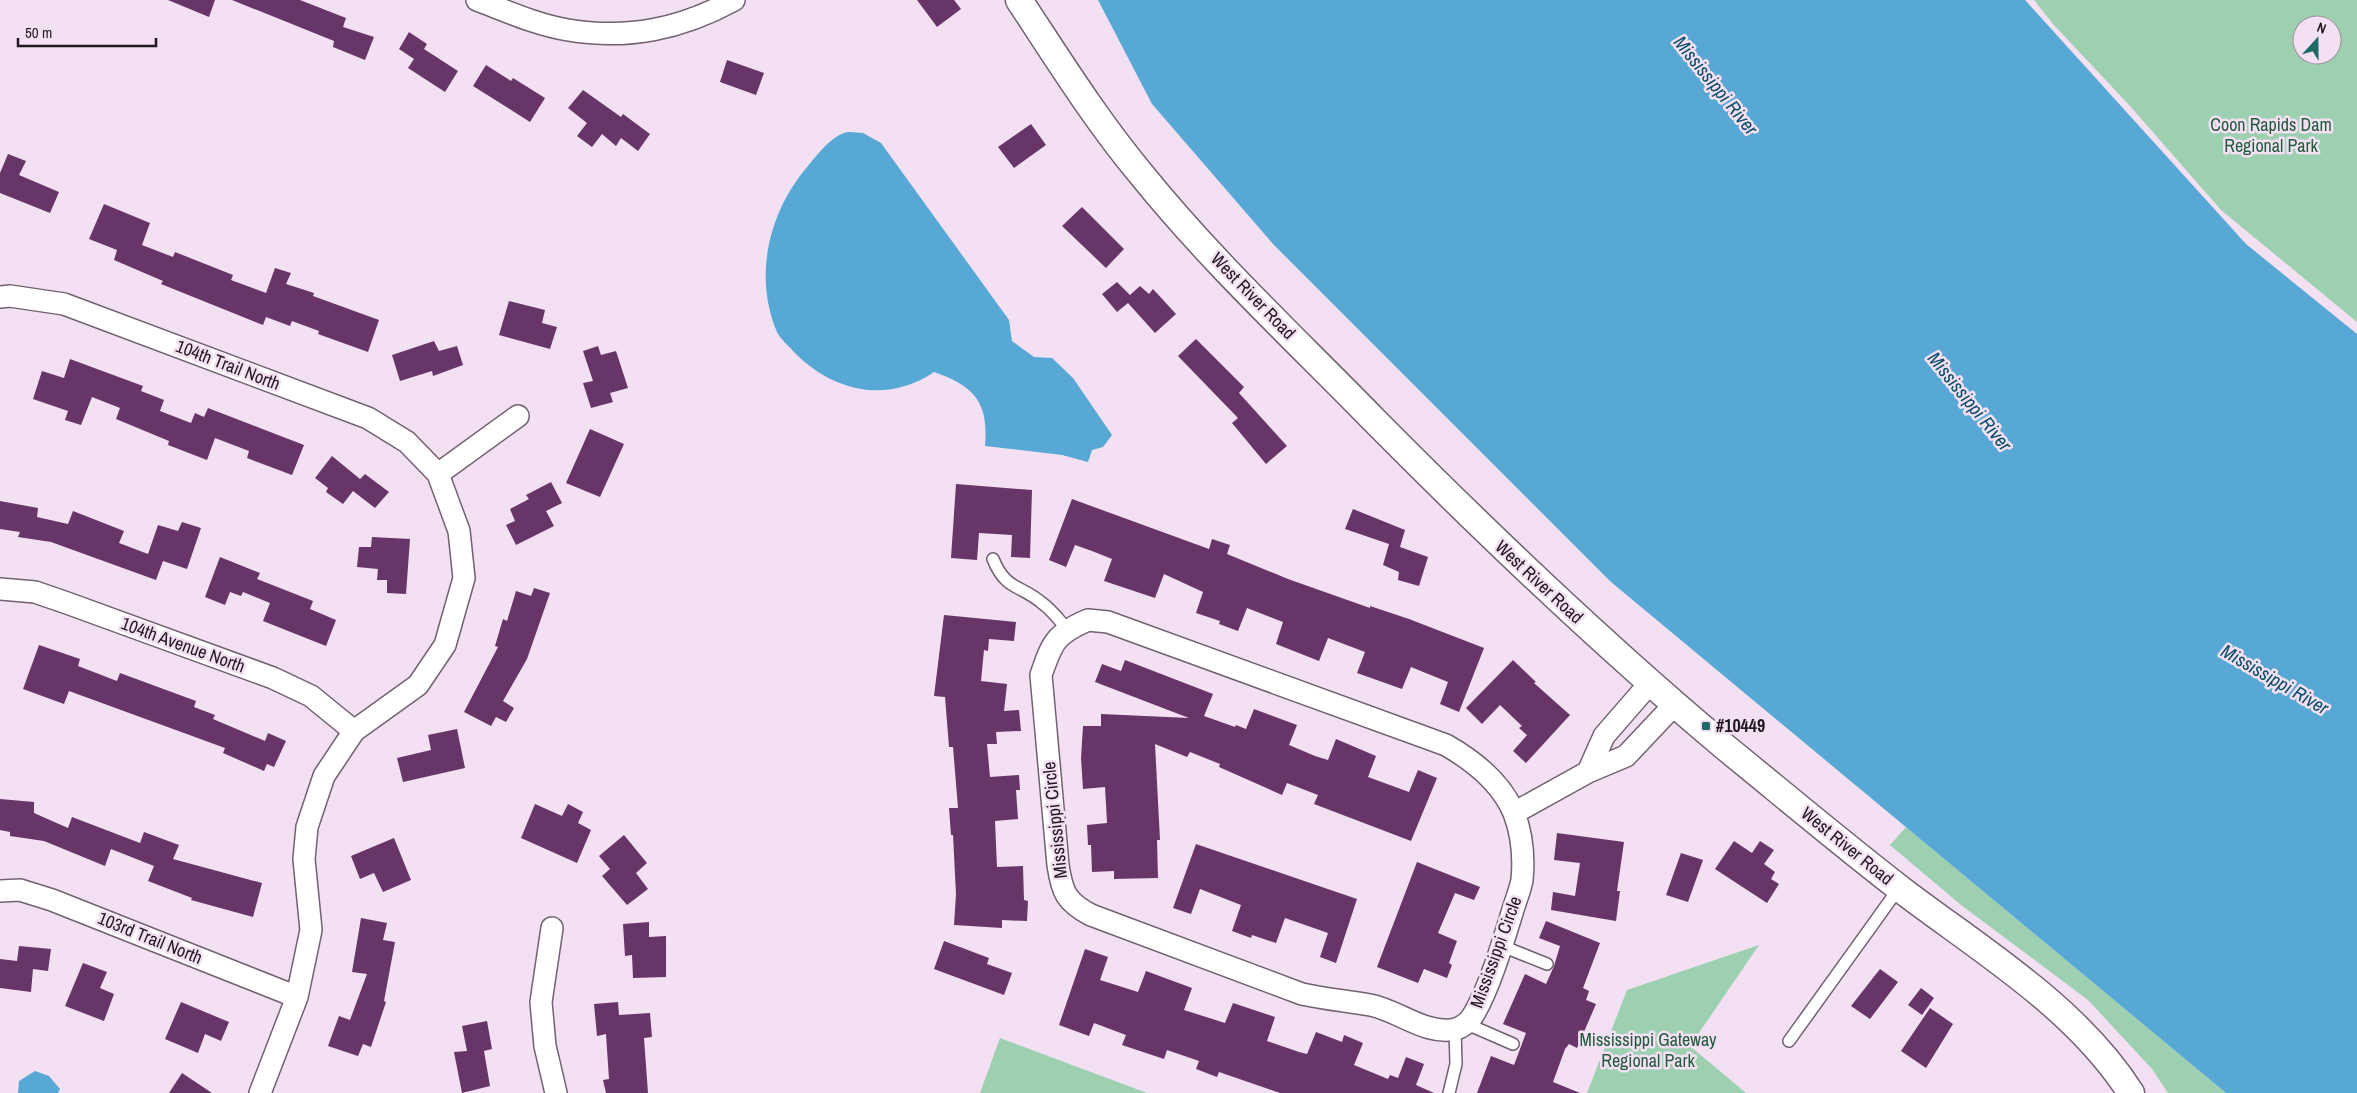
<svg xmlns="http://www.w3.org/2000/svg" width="2357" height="1093" viewBox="0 0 2357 1093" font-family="'Archivo Narrow',sans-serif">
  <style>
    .green { fill: #9dd0b1; fill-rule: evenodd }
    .water { fill: #57a8d5 }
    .building { fill: #683568 }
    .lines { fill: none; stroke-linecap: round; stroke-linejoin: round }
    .service-casing { stroke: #726171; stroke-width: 14 }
    .minor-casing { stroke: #726171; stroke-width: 24 }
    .tertiary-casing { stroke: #726171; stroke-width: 29 }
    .service { stroke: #fff; stroke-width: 11 }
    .minor { stroke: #fff; stroke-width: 21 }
    .tertiary { stroke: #fff; stroke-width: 26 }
    .poi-dot { fill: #1e6a68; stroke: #f3e0f2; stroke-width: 2 }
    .labels { text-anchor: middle; stroke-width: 5; stroke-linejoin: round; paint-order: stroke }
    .park-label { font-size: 18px; fill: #215b3c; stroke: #f3e0f2 }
    .street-label { font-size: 18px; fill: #201a20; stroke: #f3e0f2 }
    .poi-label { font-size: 18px; font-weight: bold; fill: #201a20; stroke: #f3e0f2; text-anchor: start }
    .water-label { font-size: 19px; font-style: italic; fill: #0a4d6b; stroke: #f3e0f2 }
  </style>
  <rect width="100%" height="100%" fill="#f3e0f2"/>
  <path class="green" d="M 2034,0 L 2357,0 L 2357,322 L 2221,210 L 2130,106 L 2053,24 ZM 2302,25 L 2332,25 L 2332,55 L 2302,55 Z
    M 1906,827 L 2226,1093 L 2168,1093 L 2152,1069 L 2088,1000 L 1961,905 L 1890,845 Z
    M 1759,945 L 1690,1046 L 1746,1093 L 1587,1093 L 1627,990 Z
    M 1000,1038 L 1147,1093 L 980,1093 Z"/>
  <path class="water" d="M 1098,0 L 2025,0 L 2246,244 L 2357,334 L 2357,1093 L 2226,1093 L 1611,582 L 1273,244 L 1152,104 Z
    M 863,133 L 881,143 L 1009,320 L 1012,341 L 1034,357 L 1052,358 L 1073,378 L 1112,435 L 1103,447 L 1092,450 L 1088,462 L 1062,455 L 985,446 C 989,402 974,386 934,372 C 887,404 833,392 794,352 C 789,346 780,339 777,332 C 753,276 769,211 808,166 C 816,156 831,137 844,133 C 849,131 857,133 863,133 Z
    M 35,1071 L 49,1076 L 60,1089 L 58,1093 L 18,1093 L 19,1081 Z"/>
  <path class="building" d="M 168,0 L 215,0 L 209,17 Z
    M 232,0 L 300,0 L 346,18 L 343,27 L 374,37 L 365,60 L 333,47 L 334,41 Z
    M 917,0 L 954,0 L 961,9 L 937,27 Z
    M 409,32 L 427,44 L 424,49 L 458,71 L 445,92 L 408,68 L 414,59 L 399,49 Z
    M 727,60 L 764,73 L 756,95 L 720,82 Z
    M 486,65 L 511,81 L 513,78 L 545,98 L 530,122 L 473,86 Z
    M 583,90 L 621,117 L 623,114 L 650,134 L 638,151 L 621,138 L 616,146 L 602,134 L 592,147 L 577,136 L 587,123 L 568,108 Z
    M 1031,124 L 1046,145 L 1014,168 L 998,147 Z
    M 8,154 L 26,161 L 19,175 L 59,192 L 50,213 L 0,193 L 0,173 Z
    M 104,204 L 150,223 L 142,245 L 173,257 L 175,252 L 233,275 L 231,280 L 266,293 L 275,268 L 291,273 L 286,284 L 314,293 L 313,296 L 379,320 L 368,352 L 318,334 L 319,331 L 292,321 L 290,326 L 266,317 L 263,325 L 161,284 L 163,281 L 114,260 L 117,250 L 89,239 Z
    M 1082,207 L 1124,249 L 1106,268 L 1062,226 Z
    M 1117,282 L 1130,295 L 1140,286 L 1149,294 L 1153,289 L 1176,314 L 1155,333 L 1128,303 L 1117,312 L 1102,294 Z
    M 509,301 L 545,310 L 542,323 L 557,327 L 550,349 L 499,335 Z
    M 1196,339 L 1244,387 L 1239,393 L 1287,446 L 1266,464 L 1232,423 L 1238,418 L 1178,356 Z
    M 434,341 L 439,351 L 457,346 L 463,365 L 433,376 L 432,371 L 400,381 L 392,355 Z
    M 598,346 L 601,355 L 616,351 L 628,388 L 610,393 L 613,402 L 591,408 L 583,383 L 593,381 L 583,351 Z
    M 70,359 L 143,386 L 141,391 L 164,400 L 160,411 L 191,423 L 195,413 L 204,417 L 208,408 L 304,445 L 292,475 L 247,458 L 249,451 L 215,438 L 207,460 L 168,445 L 169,441 L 116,419 L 120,408 L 92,397 L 81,425 L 65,420 L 68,411 L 33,399 L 42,371 L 64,378 Z
    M 590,429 L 624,444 L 600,497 L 566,483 Z
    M 332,456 L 360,479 L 365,474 L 389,492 L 375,508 L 353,491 L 343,504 L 326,492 L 328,488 L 315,478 Z
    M 551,482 L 562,503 L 546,511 L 554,526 L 516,545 L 506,525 L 515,521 L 510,509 L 529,499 L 526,495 Z
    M 956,484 L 1032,490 L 1030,558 L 1011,557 L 1012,535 L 979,533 L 977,560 L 951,558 Z
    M 1072,499 L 1209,549 L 1212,539 L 1230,545 L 1227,554 L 1288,579 L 1370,608 L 1370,606 L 1409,619 L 1484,648 L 1459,712 L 1440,704 L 1448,682 L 1411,667 L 1402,689 L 1357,673 L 1365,652 L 1328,638 L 1319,661 L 1276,644 L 1283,622 L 1247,608 L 1238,631 L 1219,624 L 1220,621 L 1196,613 L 1203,592 L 1164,574 L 1155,598 L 1104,581 L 1112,559 L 1092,551 L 1075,545 L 1066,567 L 1049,560 Z
    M 0,501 L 38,508 L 37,517 L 68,524 L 73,511 L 124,531 L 119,543 L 148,554 L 158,525 L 178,531 L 182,522 L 201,528 L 187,569 L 163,561 L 156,580 L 51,542 L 18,537 L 20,532 L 0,529 Z
    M 1353,509 L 1405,530 L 1400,547 L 1428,557 L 1419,586 L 1398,580 L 1399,572 L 1383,565 L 1389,544 L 1345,529 Z
    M 372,537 L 410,539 L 406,594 L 387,593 L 387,580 L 377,580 L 378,569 L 357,567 L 359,547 L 371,547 Z
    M 220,557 L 260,573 L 257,579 L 313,601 L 310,609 L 336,620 L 326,646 L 263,621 L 270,603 L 243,592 L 241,596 L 230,592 L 225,605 L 205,597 Z
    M 534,588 L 550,593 L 527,659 L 503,701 L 514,708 L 506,722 L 496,717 L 491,726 L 464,712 L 498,647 L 495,646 L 503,619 L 507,621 L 516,591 L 531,596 Z
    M 944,615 L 1016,622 L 1014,641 L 989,639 L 988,651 L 984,650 L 981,681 L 1007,684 L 1004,711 L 1019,710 L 1021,731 L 996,732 L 997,744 L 987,744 L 990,777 L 1019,775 L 1020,790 L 1016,790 L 1018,819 L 995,821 L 997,867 L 1023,866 L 1024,900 L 1028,901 L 1027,921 L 1002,920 L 1002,928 L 954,925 L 956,894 L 953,835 L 951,835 L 949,808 L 958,808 L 953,747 L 949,747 L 945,697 L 934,696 Z
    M 39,645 L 80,659 L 78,666 L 117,681 L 120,673 L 196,701 L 194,707 L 215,715 L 213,719 L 265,741 L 268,733 L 286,741 L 274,767 L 267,764 L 264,771 L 223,753 L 225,748 L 69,691 L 64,704 L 23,689 Z
    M 1125,660 L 1213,694 L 1204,716 L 1235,727 L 1236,725 L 1246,729 L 1254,709 L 1297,725 L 1289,745 L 1315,756 L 1328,760 L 1336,739 L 1376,756 L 1368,777 L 1409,792 L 1418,770 L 1437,778 L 1411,841 L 1314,804 L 1318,795 L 1287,783 L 1282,795 L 1219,767 L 1220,764 L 1190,752 L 1187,757 L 1155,744 L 1160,840 L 1157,840 L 1158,878 L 1114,879 L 1114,871 L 1092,872 L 1091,845 L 1088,845 L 1087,825 L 1107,823 L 1105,787 L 1083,789 L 1081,758 L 1083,726 L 1101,726 L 1101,714 L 1189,718 L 1095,682 L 1102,664 L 1121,671 Z
    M 1513,660 L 1536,682 L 1534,683 L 1570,715 L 1526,763 L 1513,751 L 1527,735 L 1519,728 L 1522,726 L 1500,705 L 1482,724 L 1466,708 Z
    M 457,729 L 465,768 L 403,782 L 397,758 L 431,750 L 428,735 Z
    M 0,799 L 34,802 L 34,813 L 68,828 L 72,817 L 140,843 L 144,832 L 179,845 L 173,859 L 262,883 L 253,917 L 191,900 L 192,898 L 148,881 L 154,866 L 111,849 L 105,866 L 44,841 L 10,836 L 10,832 L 0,830 Z
    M 535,804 L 562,816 L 568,804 L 583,812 L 578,823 L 591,830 L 577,863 L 521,838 Z
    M 1557,833 L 1624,842 L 1617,891 L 1620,891 L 1616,921 L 1551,910 L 1553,892 L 1575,896 L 1580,863 L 1554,860 Z
    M 624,835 L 647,863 L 636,873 L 648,889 L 627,905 L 602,876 L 610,869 L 599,856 Z
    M 394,838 L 411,880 L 383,892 L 374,873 L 360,879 L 351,856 Z
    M 1734,841 L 1752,853 L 1760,841 L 1774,850 L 1764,864 L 1775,872 L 1771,879 L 1779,884 L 1767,903 L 1715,869 Z
    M 1196,844 L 1357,899 L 1336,963 L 1320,957 L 1328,933 L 1285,918 L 1276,943 L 1252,935 L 1251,938 L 1232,931 L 1241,905 L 1200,889 L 1191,914 L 1173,908 Z
    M 1681,853 L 1703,860 L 1688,902 L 1666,895 Z
    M 1417,862 L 1480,887 L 1474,900 L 1455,893 L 1438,933 L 1457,941 L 1449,963 L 1452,965 L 1447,978 L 1424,969 L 1418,983 L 1377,967 Z
    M 361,918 L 387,923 L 383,940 L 395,942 L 384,1001 L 386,1002 L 371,1047 L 363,1044 L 358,1056 L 328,1046 L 339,1016 L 350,1020 L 367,974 L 352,972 Z
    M 1546,921 L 1600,943 L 1583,988 L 1589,991 L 1586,1000 L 1596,1004 L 1577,1048 L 1569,1044 L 1565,1049 L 1553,1082 L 1580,1093 L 1477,1093 L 1491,1056 L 1514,1065 L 1526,1033 L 1503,1024 L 1525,974 L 1546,984 L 1554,966 L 1560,946 L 1539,938 Z
    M 649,922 L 649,937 L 666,936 L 666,977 L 633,978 L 632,955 L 625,956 L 623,924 Z
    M 944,941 L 989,958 L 987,964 L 1012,973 L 1004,995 L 934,969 Z
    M 19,946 L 51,949 L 48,971 L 33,969 L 31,992 L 0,988 L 0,959 L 17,961 Z
    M 1085,949 L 1108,957 L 1100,980 L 1138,992 L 1146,971 L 1192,988 L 1184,1010 L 1225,1023 L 1233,1003 L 1275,1017 L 1267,1041 L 1299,1052 L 1307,1054 L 1316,1032 L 1342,1042 L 1344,1035 L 1363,1043 L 1354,1065 L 1388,1079 L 1390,1075 L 1398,1078 L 1406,1057 L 1424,1064 L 1416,1085 L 1434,1093 L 1280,1093 L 1219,1072 L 1217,1077 L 1196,1069 L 1199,1061 L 1167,1050 L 1164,1059 L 1122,1045 L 1126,1035 L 1094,1023 L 1089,1036 L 1059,1025 Z
    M 83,963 L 107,972 L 100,988 L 114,994 L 104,1021 L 65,1006 Z
    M 1880,969 L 1898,982 L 1870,1019 L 1851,1006 Z
    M 1921,988 L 1934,998 L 1922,1015 L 1908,1005 Z
    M 181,1002 L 229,1022 L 221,1041 L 205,1034 L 198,1053 L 165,1039 Z
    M 618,1002 L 619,1015 L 650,1013 L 652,1037 L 644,1038 L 648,1093 L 606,1093 L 603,1080 L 609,1079 L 606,1034 L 597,1036 L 594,1004 Z
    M 1930,1008 L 1953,1024 L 1926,1068 L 1901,1051 Z
    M 487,1021 L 492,1049 L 484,1051 L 490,1086 L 462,1093 L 454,1052 L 467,1051 L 462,1026 Z
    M 182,1073 L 212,1093 L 169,1093 Z"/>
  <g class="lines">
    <g class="service-casing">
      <path id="service" d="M 993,559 C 1006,591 1020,584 1042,603 C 1052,610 1059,620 1067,629
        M 1502,946 L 1547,964
        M 1467,1024 L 1513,1044
        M 1789,1041 L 1899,888
        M 1449,1093 L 1456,1064 L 1455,1029"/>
    </g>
    <g class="minor-casing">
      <path id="minor" d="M 477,0 C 506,11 537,25 568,30 C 628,40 681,29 734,0
        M 0,297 L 10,296 L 64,304 L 368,418 L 407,442 L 438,474 L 459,531 L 464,578 L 445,645 L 418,685 L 354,731 L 324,776 L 307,827 L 304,859 L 311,930 L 297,997 L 260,1093
        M 438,474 L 518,416
        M 0,589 L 35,592 L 67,603 L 273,678 L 311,696 L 354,731
        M 1088,620 L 1108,622 L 1446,745 C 1474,761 1501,782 1514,813 C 1522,834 1524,859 1522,880 C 1520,891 1515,902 1512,913 C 1503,942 1490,986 1475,1012 C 1471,1020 1465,1026 1456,1029 C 1426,1036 1398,1010 1370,1005 C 1347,1001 1325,999 1302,994 L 1091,915 C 1066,902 1062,892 1058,865 L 1041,675 C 1052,643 1055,634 1088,620 Z
        M 1588,772 L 1604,736 L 1650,683
        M 1514,813 L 1588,772 L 1626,756 L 1675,704
        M 0,891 L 20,890 L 52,900 L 297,997
        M 552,928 L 541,1002 L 545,1046 L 556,1093"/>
    </g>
    <g class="tertiary-casing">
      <path id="tertiary" d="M 1019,0 C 1058,59 1096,120 1141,174 C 1212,262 1295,339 1374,420 C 1487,534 1602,644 1725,747 C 1784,795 1842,844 1903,891 C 1982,951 2076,1007 2131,1093"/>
    </g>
    <use href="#service" class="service"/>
    <use href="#minor" class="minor"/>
    <use href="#tertiary" class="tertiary"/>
  </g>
  <rect class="poi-dot" x="1701" y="721" width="10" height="10" rx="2.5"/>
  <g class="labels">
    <g class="park-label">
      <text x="2271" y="131">Coon Rapids Dam<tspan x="2271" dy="21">Regional Park</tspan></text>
      <text x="1648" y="1046">Mississippi Gateway<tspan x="1648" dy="21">Regional Park</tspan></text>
    </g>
    <g class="street-label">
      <text transform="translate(1253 296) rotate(46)" y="6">West River Road</text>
      <text transform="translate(228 365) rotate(21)" y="6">104th Trail North</text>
      <text transform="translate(1539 582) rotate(43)" y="6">West River Road</text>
      <text transform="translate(183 645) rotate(20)" y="6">104th Avenue North</text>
      <text transform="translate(1055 820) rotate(-96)" y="6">Mississippi Circle</text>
      <text transform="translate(1847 846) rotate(39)" y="6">West River Road</text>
      <text transform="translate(150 938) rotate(22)" y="6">103rd Trail North</text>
      <text transform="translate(1496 952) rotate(-70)" y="6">Mississippi Circle</text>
    </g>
    <g class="poi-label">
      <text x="1716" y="732">#10449</text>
    </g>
    <g class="water-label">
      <text transform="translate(1716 85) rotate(51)" y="7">Mississippi River</text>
      <text transform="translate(1970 401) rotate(51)" y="7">Mississippi River</text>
      <text transform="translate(2275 679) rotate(30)" y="7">Mississippi River</text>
    </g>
  </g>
  <g transform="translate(2317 40) rotate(21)"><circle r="24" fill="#f3e0f2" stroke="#9f919e"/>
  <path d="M0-4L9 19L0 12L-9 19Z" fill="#1e6a68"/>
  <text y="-8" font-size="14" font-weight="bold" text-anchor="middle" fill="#201a20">N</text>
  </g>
  <path d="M18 38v8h138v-8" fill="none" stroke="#201a20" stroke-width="2.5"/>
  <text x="25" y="38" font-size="15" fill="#201a20" stroke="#f3e0f2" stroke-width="4" paint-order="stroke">50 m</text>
</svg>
